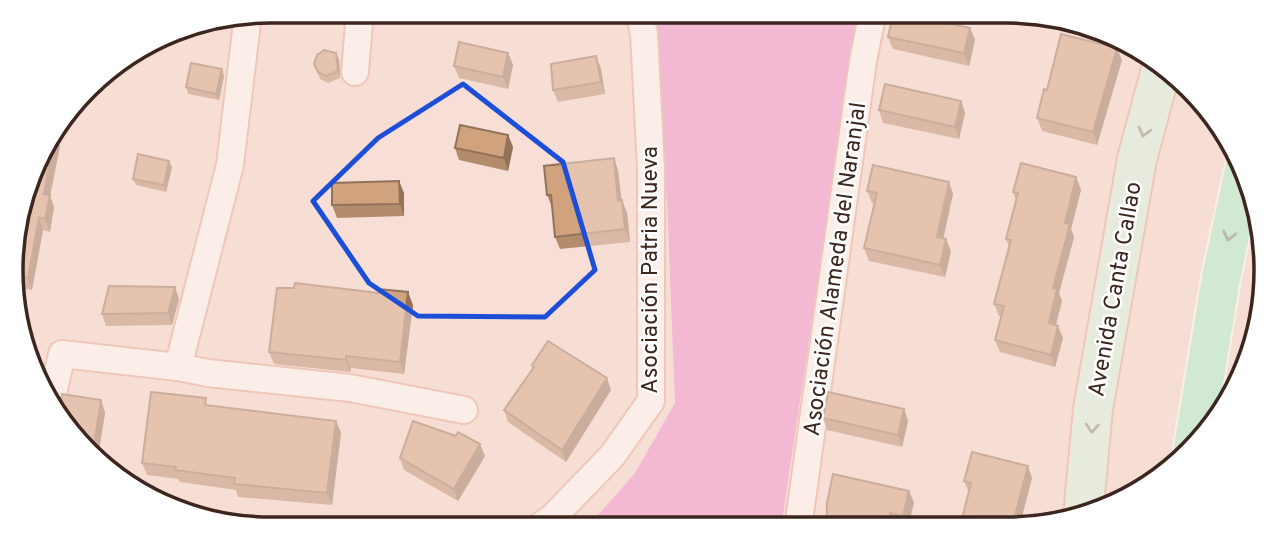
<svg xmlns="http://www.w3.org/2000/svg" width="1277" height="540" viewBox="0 0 1277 540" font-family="Overpass,sans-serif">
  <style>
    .green { fill: #ed8cce }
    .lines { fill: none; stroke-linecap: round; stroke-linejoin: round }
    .street-casing { stroke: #e3aa96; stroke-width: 30 }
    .secondary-casing { stroke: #e3aa96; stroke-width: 42 }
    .primary-casing { stroke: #fff; stroke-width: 42 }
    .street { stroke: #fff; stroke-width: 26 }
    .secondary { stroke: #d1fbe7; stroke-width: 38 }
    .primary { stroke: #a3f7d0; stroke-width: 38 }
    .wall { fill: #b38c6c }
    .shaded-wall { fill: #927258 }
    .building { fill: #d0a37e; stroke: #927258; stroke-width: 2 }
    .oneway { stroke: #869082 }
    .oneway2 { stroke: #708e77 }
    .marked { fill: none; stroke: #1d4ed8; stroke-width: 5; stroke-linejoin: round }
    .labels { text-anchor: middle; stroke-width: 5; stroke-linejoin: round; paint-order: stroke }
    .street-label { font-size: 23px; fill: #3c261e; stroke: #fff }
    .rim { fill: none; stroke: #3c261e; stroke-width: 3.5 }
  </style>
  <rect width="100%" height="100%" fill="#f7ded6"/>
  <path class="green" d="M 649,11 L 858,11 L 781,528 L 586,529 L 635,473 L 675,403 L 667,201 Z
    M 1263,242 L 1266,253 L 1253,354 L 1244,370 Z"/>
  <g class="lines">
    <g class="street-casing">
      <path id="street" d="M 355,72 L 360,11
        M 178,367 L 230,165 L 248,14
        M 50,406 L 62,354 L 178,367 L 208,373 L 350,388 L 464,410
        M 798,528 L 863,61 L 873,11
        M 536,529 L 552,518 L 612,456 L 651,401 L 651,168 L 644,34 L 639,11"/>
    </g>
    <g class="secondary-casing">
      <path id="secondary" d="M 1083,516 L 1093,409 L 1137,159 L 1162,66"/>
    </g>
    <g class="primary-casing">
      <path id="primary" d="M 1193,448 L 1221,278 L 1244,170"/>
    </g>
    <use href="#street" class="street"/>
    <use href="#secondary" class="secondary"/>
    <use href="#primary" class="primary"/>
  </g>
  <path class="wall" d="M 970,28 L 975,40 L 969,66 L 893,49 L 888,37 Z
    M 508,53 L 513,65 L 508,89 L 459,78 L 454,66 Z
    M 596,56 L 601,69 L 605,94 L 558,102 L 553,90 Z
    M 339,59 L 340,78 L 328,83 L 320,79 L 314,64 Z
    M 1122,60 L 1097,145 L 1042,131 L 1037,118 L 1047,90 Z
    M 224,76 L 219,100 L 188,94 L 186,87 Z
    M 961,101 L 965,113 L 959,139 L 883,123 L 879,110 Z
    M 508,135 L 513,147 L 508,171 L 459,160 L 455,148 Z
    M 60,146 L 50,196 L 54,207 L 50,232 L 43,230 L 32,290 L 15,287 L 15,220 Z
    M 172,167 L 166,192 L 136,185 L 133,179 Z
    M 618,170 L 621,200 L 627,213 L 630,242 L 560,249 L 555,237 L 552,207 L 547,195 Z
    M 1076,177 L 1081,190 L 1071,229 L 1074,237 L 1059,293 L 1062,301 L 1056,325 L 1063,338 L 1055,367 L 1000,352 L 995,340 L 1001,317 L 999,316 L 994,304 L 1009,247 L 1006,239 L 1016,200 L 1013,192 Z
    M 949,182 L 953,194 L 943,238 L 951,251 L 945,277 L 869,261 L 864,248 L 874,204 L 872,203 L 867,191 Z
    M 404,193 L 404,216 L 337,218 L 332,205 Z
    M 179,299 L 172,325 L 106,326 L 102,314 Z
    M 413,305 L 404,374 L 351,368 L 350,372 L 274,364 L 269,352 Z
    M 532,365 L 611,390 L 566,462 L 508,422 L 504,410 L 533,368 Z
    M 101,400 L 105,413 L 97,463 L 59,416 Z
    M 208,405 L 336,421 L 341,433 L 332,505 L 238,497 L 236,490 L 180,482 L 178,479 L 147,475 L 142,463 Z
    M 904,409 L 908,421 L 902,447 L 827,430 L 823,418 Z
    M 485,456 L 458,501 L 404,470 L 400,458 Z
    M 1032,478 L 1021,521 L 1024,527 L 960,527 L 969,493 L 964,481 Z
    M 909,491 L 914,503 L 908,528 L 895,526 L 895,528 L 826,528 Z"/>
  <path class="shaded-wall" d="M 970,28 L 975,40 L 969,66 L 964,53 Z
    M 1117,48 L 1122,60 L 1097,145 L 1093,132 Z
    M 336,53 L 339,59 L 340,78 L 338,71 Z
    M 508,53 L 513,65 L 508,89 L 503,77 Z
    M 596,56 L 601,69 L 605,94 L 601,82 Z
    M 222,69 L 224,76 L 219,100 L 216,94 Z
    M 961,101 L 965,113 L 959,139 L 955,127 Z
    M 55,134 L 60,146 L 50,196 L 54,207 L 50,232 L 45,219 L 44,194 Z
    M 508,135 L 513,147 L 508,171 L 504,158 Z
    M 614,158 L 618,170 L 623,213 L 618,201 Z
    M 169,161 L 172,167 L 166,192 L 164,185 Z
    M 1076,177 L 1081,190 L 1071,229 L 1074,237 L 1059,293 L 1062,301 L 1053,335 L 1049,323 L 1053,288 L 1065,223 Z
    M 399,181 L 404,193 L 404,216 L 400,204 Z
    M 949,182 L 953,194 L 941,249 L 937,237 Z
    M 622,200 L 627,213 L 630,242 L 625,229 Z
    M 39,218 L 43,230 L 32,290 L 28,278 Z
    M 946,239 L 951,251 L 945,277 L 940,265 Z
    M 175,287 L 179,299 L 172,325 L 168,313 Z
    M 408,292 L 413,305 L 404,374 L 400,362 Z
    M 1058,326 L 1063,338 L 1055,367 L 1051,355 Z
    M 346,356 L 351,368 L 350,372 L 346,360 Z
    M 607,378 L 611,390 L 566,462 L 562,450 Z
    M 101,400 L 105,413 L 97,463 L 93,452 Z
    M 904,409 L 908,421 L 902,447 L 898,435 Z
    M 336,421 L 341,433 L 332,505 L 327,493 Z
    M 480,444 L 485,456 L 458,501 L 454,489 Z
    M 1028,466 L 1032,478 L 1019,527 L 1014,519 Z
    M 909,491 L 914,503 L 907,528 L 903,516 Z
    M 890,513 L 895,526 L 895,528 L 890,528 Z"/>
  <path class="building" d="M 894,11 L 970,28 L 964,53 L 888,37 Z
    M 1061,34 L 1117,48 L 1093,132 L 1037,118 L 1044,89 L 1047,90 Z
    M 459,42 L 508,53 L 503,77 L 454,66 Z
    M 324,50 L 336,53 L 338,71 L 326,76 L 318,72 L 314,64 L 317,55 Z
    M 596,56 L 601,82 L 553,90 L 551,64 Z
    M 191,63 L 222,69 L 216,94 L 186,87 Z
    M 885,84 L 961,101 L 955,127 L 879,110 Z
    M 460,125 L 508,135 L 504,158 L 455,148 Z
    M 51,133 L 55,134 L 44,194 L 50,195 L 45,219 L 39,218 L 28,278 L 15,275 L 15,220 L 45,140 Z
    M 138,154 L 169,161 L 164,185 L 133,179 Z
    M 614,158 L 618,201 L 622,200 L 625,229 L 555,237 L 551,195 L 547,195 L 544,166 Z
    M 1021,163 L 1076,177 L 1065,223 L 1070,224 L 1053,288 L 1057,289 L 1049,323 L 1058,326 L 1051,355 L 995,340 L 1004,306 L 994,304 L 1011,240 L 1006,239 L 1018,193 L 1013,192 Z
    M 873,165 L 949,182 L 937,237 L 946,239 L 940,265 L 864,248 L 877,193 L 867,191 Z
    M 399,181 L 400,204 L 332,205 L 332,183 Z
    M 295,283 L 379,293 L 379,289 L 408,292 L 400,362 L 346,356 L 346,360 L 269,352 L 277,288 L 294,288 Z
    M 109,286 L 175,287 L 168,313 L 102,314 Z
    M 548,341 L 607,378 L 562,450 L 504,410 L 534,367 L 532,365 Z
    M 151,392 L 206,398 L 205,405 L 336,421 L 327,493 L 234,484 L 235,478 L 175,470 L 176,467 L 142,463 Z
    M 828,392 L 904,409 L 898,435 L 823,418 Z
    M 62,394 L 101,400 L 93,452 L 88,452 L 59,416 Z
    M 413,421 L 456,436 L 458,432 L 480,444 L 454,489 L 400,458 Z
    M 972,452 L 1028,466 L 1014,519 L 1021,521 L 1019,527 L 960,527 L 971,483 L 964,481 Z
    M 833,474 L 909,491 L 903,516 L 890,513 L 890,528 L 826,528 L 827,503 Z"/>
  <defs><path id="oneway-chevron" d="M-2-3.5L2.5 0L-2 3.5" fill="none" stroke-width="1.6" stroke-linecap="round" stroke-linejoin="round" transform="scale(1.75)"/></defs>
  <g class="oneway">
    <use href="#oneway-chevron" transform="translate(1144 132) rotate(105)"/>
    <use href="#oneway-chevron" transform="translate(1092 428) rotate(95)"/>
  </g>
  <use class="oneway2" href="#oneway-chevron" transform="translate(1229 236) rotate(102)"/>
  <path d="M0 0H1277V540H0ZM 463,84 L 563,162 L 595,270 L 545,317 L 418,316 L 369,283 L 313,201 L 378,138 Z" fill="#f7ded6" fill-opacity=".55" fill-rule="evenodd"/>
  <path class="marked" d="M 463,84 L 563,162 L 595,270 L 545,317 L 418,316 L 369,283 L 313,201 L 378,138 Z"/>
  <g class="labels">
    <g class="street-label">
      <text transform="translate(834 269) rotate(-82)" y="8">Asociación Alameda del Naranjal</text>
      <text transform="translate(649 270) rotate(-90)" y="8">Asociación Patria Nueva</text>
      <text transform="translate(1114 289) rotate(-80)" y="8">Avenida Canta Callao</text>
    </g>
  </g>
  <path d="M0 0H1277V540H0ZM270 23H1007A247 247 0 0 1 1254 270V270A247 247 0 0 1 1007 517H270A247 247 0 0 1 23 270V270A247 247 0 0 1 270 23Z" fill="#fff" fill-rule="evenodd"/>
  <path class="rim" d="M270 23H1007A247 247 0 0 1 1254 270V270A247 247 0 0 1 1007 517H270A247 247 0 0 1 23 270V270A247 247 0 0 1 270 23Z"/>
</svg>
